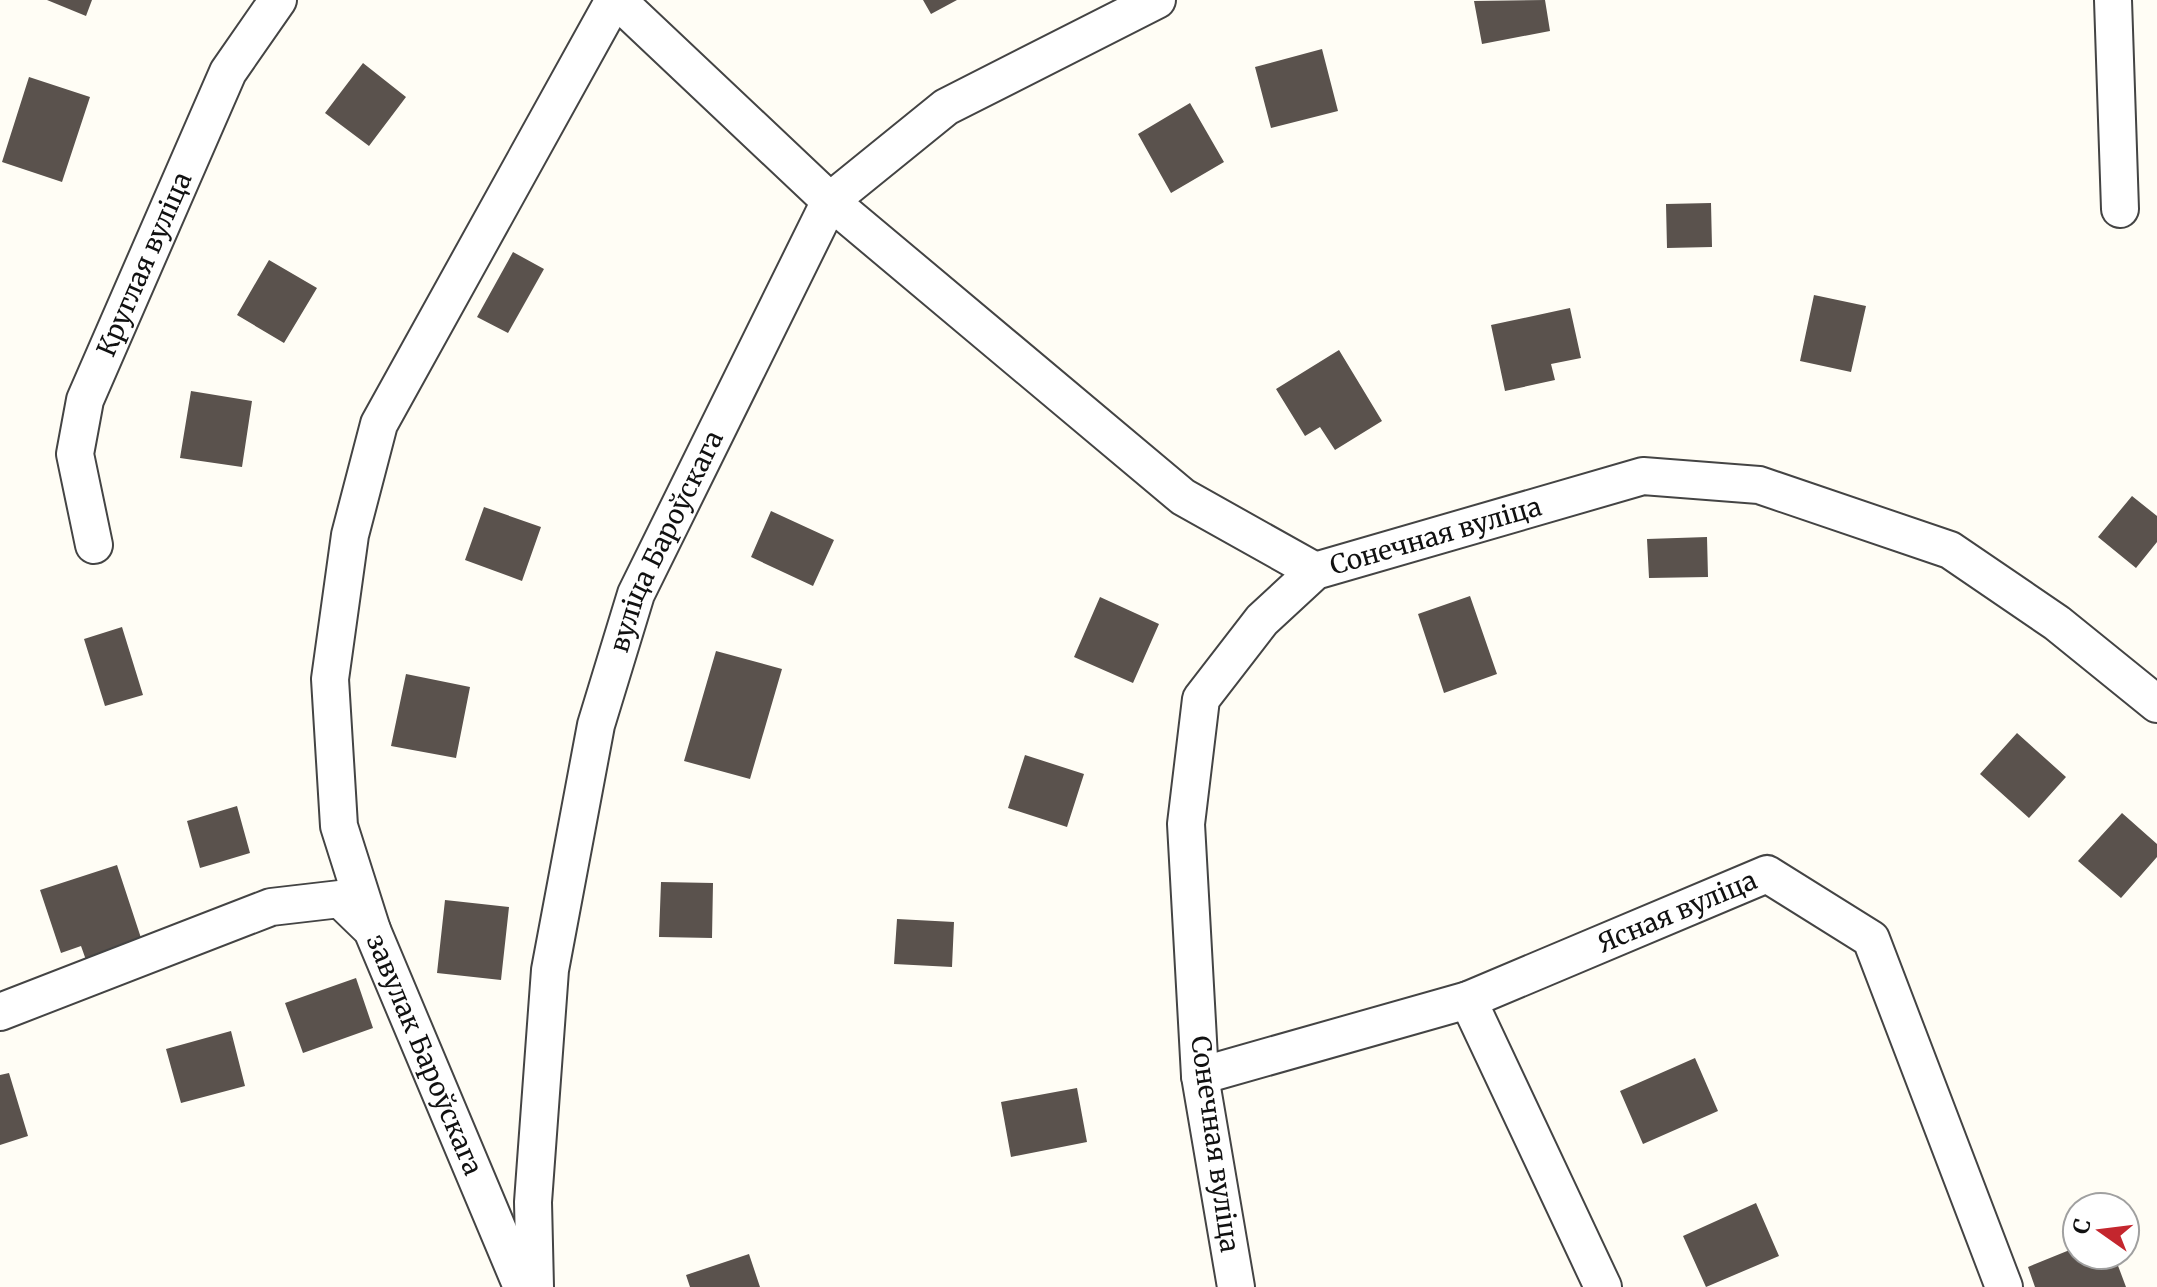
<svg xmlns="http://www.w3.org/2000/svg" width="2157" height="1287" viewBox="0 0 2157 1287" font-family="Merriweather,serif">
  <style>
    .building { fill: #5a524d }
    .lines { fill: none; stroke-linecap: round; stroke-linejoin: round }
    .minor-casing { stroke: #444; stroke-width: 40 }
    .minor { stroke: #fff; stroke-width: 36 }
    .labels { text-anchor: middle; stroke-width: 8; stroke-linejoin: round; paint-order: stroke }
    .street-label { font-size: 26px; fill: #111; stroke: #fff }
  </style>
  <rect width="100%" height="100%" fill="#fffdf5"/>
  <path class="building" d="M 47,0 L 92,0 L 86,16 Z
    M 923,0 L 957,0 L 931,14 Z
    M 1545,0 L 1550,31 L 1482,44 L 1474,1 Z
    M 1322,49 L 1338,111 L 1271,128 L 1255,67 Z
    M 363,63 L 406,97 L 369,146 L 325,113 Z
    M 29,77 L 90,97 L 62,182 L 2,162 Z
    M 1190,103 L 1224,162 L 1171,193 L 1138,134 Z
    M 1711,203 L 1712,247 L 1667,248 L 1666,204 Z
    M 513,252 L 544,269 L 508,333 L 477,317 Z
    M 269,260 L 317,288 L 284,343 L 237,315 Z
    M 1814,295 L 1866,306 L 1851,372 L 1800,361 Z
    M 1570,308 L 1581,358 L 1551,364 L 1555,380 L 1505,391 L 1491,325 Z
    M 1339,350 L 1382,421 L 1335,450 L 1320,427 L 1305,436 L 1276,389 Z
    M 191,391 L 252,401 L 242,467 L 180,458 Z
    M 2132,496 L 2157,516 L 2157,542 L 2136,568 L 2098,537 Z
    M 484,507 L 541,527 L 522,581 L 465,560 Z
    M 771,511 L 834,540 L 813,586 L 751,557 Z
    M 1707,537 L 1708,577 L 1649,578 L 1647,539 Z
    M 1470,596 L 1497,674 L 1444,693 L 1418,614 Z
    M 1100,597 L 1159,624 L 1133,683 L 1074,657 Z
    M 122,627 L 143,695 L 105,706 L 84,639 Z
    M 716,651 L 782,669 L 750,779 L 684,761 Z
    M 406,674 L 470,687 L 456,758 L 391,746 Z
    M 2017,733 L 2066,777 L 2029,818 L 1980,774 Z
    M 1025,755 L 1084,774 L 1067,827 L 1008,808 Z
    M 237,806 L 250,853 L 200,868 L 187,821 Z
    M 2122,813 L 2157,844 L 2157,857 L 2121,898 L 2078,861 Z
    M 117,865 L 142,941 L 86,960 L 81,946 L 61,953 L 40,890 Z
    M 661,882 L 713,883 L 712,938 L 659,937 Z
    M 445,900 L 509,907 L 501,980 L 437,973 Z
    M 897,919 L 954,922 L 952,967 L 894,964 Z
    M 356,978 L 373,1028 L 303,1053 L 285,1003 Z
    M 231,1031 L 245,1086 L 181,1103 L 166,1049 Z
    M 1695,1058 L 1718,1111 L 1643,1144 L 1620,1091 Z
    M 9,1073 L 28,1136 L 0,1145 L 0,1075 Z
    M 1077,1088 L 1087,1142 L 1011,1157 L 1001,1102 Z
    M 1756,1203 L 1779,1256 L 1706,1287 L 1683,1236 Z
    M 2077,1247 L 2077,1255 L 2114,1255 L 2126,1287 L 2035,1287 L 2028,1267 Z
    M 749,1254 L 760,1287 L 690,1287 L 686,1275 Z"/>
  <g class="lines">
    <g class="minor-casing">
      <g id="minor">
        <path d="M 617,0 L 830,201 L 1183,497 L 1315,571"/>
        <path d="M 2113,0 L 2120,209"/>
        <path id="s1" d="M 94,545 L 75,454 L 85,400 L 228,72 L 278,0"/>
        <path d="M 372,930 L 339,826 L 330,679 L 350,535 L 379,424 L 614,0"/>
        <path id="s2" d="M 0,1012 L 271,907 L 340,899 L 372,930 L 522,1287"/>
        <path d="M 1200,1076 L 1468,1000"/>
        <path id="s3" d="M 535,1287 L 533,1202 L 550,970 L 596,725 L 636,594 L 830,201 L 946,107 L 1157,0"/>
        <path id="s4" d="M 1236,1287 L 1200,1076 L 1186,824 L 1201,699 L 1262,620 L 1315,571 L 1643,476 L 1759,485 L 1950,550 L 2057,623 L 2157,704"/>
        <path id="s5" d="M 1603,1287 L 1468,1000 L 1767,874 L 1871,939 L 2004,1287"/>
      </g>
    </g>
    <use href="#minor" class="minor"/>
  </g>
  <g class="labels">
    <g class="street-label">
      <text dy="9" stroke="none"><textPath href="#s1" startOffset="296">Круглая вуліца</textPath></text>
      <text dy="9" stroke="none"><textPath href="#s4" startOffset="890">Сонечная вуліца</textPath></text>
      <text dy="9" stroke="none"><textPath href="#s3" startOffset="764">вуліца Бароўскага</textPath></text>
      <text dy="9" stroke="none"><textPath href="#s5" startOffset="544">Ясная вуліца</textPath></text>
      <text dy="9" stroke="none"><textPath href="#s2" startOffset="540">завулак Бароўскага</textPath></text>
      <text transform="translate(1215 1144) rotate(82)" y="9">Сонечная вуліца</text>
    </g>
  </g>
  <g transform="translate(2101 1231) rotate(284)"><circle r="38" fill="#ffffff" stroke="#a0a0a0" stroke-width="2"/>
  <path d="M0-6L14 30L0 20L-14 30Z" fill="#c4262e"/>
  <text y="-12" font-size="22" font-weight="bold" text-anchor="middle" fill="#111111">С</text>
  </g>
</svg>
